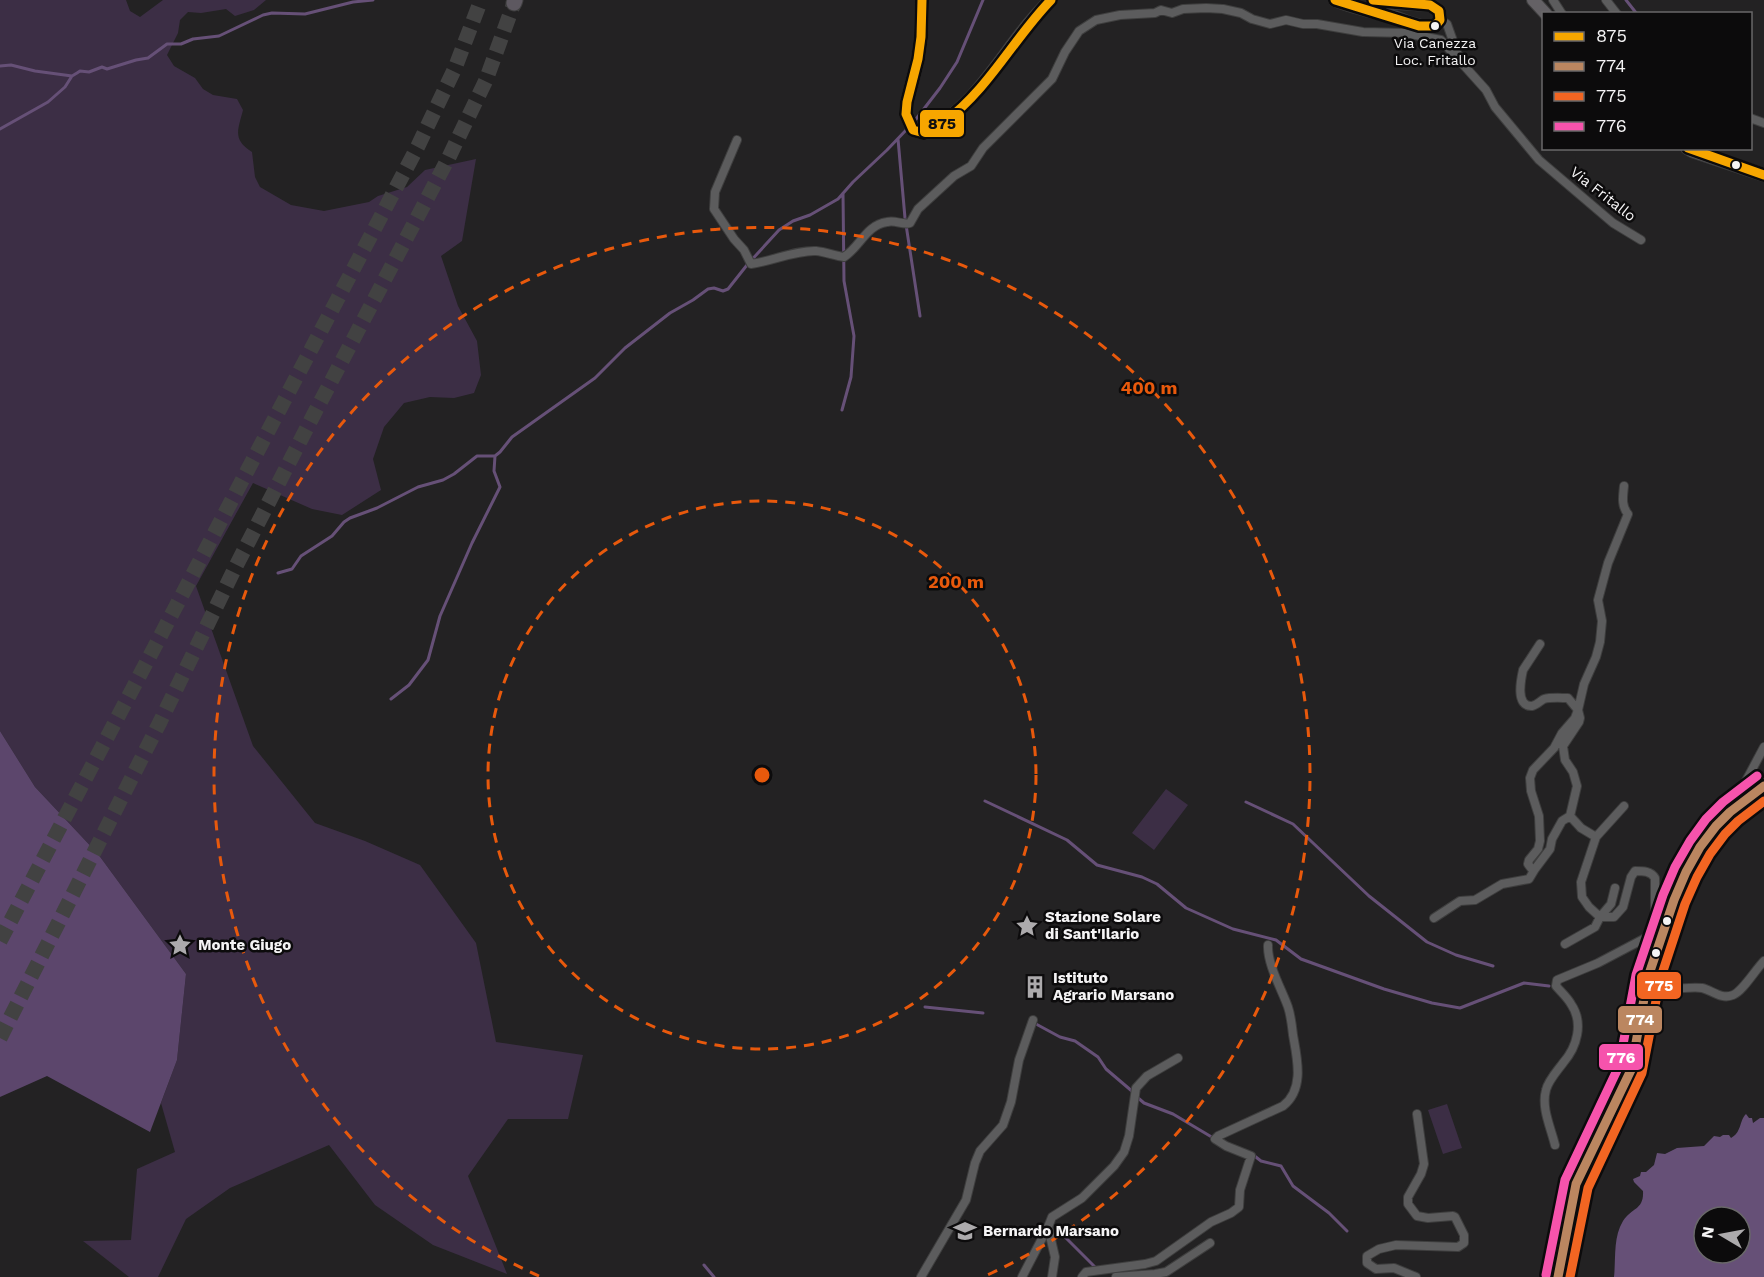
<svg xmlns="http://www.w3.org/2000/svg" width="1764" height="1277" viewBox="0 0 1764 1277" font-family="'Work Sans',sans-serif">
  <style>
    .green { fill: #3c2e45 }
    .forest { fill: #5c466c }
    .water { fill: #665077; fill-rule: evenodd }
    .lines { fill: none; stroke-linecap: round; stroke-linejoin: round }
    .stream { stroke: #665077; stroke-width: 3 }
    .highway-tunnel { stroke: #424242; stroke-width: 15; stroke-dasharray: 15 8; stroke-linecap: butt }
    .street-casing { stroke: #3e3e3e; stroke-width: 10 }
    .secondary-casing { stroke: #3e3e3e; stroke-width: 14 }
    .primary-casing { stroke: #3e3e3e; stroke-width: 16 }
    .highway-casing { stroke: #3e3e3e; stroke-width: 17 }
    .street { stroke: #5c5c5d; stroke-width: 8 }
    .secondary { stroke: #646165; stroke-width: 12 }
    .primary { stroke: #5f5c63; stroke-width: 14 }
    .highway { stroke: #5d5860; stroke-width: 15 }
    .bus-1-casing { stroke: #0c0b0c; stroke-width: 14 }
    .bus-2-casing { stroke: #0c0b0c; stroke-width: 14 }
    .bus-3-casing { stroke: #0c0b0c; stroke-width: 14 }
    .bus-4-casing { stroke: #0c0b0c; stroke-width: 14 }
    .bus-1 { stroke: #f7a600; stroke-width: 9 }
    .bus-2 { stroke: #bb8660; stroke-width: 9 }
    .bus-3 { stroke: #f26522; stroke-width: 9 }
    .bus-4 { stroke: #f653ac; stroke-width: 9 }
    .ring { fill: none; stroke: #e8590c; stroke-width: 3; stroke-dasharray: 10 8 }
    .bus-dot { fill: #f5f4f5; stroke: #0c0b0c; stroke-width: 2 }
    .labels { text-anchor: middle; stroke-width: 5; stroke-linejoin: round; paint-order: stroke }
    .bus-label { font-size: 14px; fill: #f5f4f5; stroke: #0c0b0c }
    .street-label { font-size: 15px; fill: #f5f4f5; stroke: #0c0b0c }
    .poi-label { font-size: 15px; font-weight: bold; fill: #f5f4f5; stroke: #0c0b0c; text-anchor: start }
    .centre { fill: #e8590c; stroke: #0c0b0c; stroke-width: 3 }
    .ring-label { font-size: 18px; text-anchor: middle; font-weight: bold; fill: #e8590c; stroke: #0c0b0c; stroke-width: 5; stroke-linejoin: round; paint-order: stroke }
    .line-badge { stroke: #0c0b0c; stroke-width: 2 }
    .badge-label { font-size: 16px; text-anchor: middle; font-weight: bold; fill: #fff }
    .pale-badge-label { font-size: 16px; text-anchor: middle; font-weight: bold; fill: #111 }
  </style>
  <rect width="100%" height="100%" fill="#232223"/>
  <path class="green" d="M 0,0 L 126,0 L 130,11 L 140,17 L 163,0 L 266,0 L 254,10 L 235,16 L 226,9 L 201,13 L 188,12 L 180,20 L 178,33 L 167,55 L 174,66 L 195,78 L 203,89 L 213,95 L 237,99 L 243,110 C 238,130 232,139 252,152 L 255,177 L 260,187 L 291,205 L 324,211 L 369,202 L 378,196 L 407,187 L 425,170 L 476,159 L 462,241 L 441,256 L 458,306 L 477,341 L 481,375 L 474,393 L 454,398 L 430,397 L 404,403 L 384,427 L 373,459 L 381,490 L 342,515 L 312,509 L 253,483 L 196,586 L 253,746 L 315,823 L 365,841 L 420,865 L 476,943 L 496,1042 L 583,1055 L 568,1119 L 508,1119 L 468,1176 L 507,1274 L 433,1245 L 375,1205 L 329,1145 L 230,1188 L 186,1219 L 158,1277 L 129,1277 L 83,1241 L 131,1240 L 137,1169 L 175,1152 L 161,1103 L 177,1060 L 186,974 L 98,854 L 35,787 L 0,731 Z
    M 1166,789 L 1188,805 L 1154,850 L 1132,833 Z
    M 1447,1104 L 1462,1148 L 1443,1154 L 1428,1110 Z"/>
  <path class="forest" d="M 0,731 L 35,787 L 98,854 L 186,974 L 177,1060 L 150,1132 L 47,1076 L 0,1097 Z"/>
  <path class="water" d="M 1746,1114 L 1749,1118 L 1752,1118 L 1753,1123 L 1760,1118 L 1764,1118 L 1764,1277 L 1614,1277 C 1616,1259 1613,1237 1623,1221 C 1632,1207 1644,1210 1643,1191 L 1634,1182 L 1633,1179 L 1640,1176 L 1641,1172 L 1646,1172 L 1654,1165 L 1657,1153 L 1665,1154 L 1677,1148 L 1704,1146 L 1714,1136 L 1720,1137 L 1723,1135 L 1729,1135 L 1731,1138 C 1742,1132 1739,1121 1746,1114 ZM 1704,1217 L 1740,1217 L 1740,1253 L 1704,1253 Z"/>
  <g class="lines">
    <path class="stream" d="M 1626,0 L 1637,14
      M 0,66 L 11,65 L 35,71 L 72,76
      M 913,123 L 940,88 L 957,62 L 983,0
      M 0,129 L 48,102 L 65,87 L 72,76 L 77,73 L 80,71 L 89,72 L 102,67 L 107,69 L 136,60 L 148,58 L 167,44 L 181,44 L 193,39 L 219,36 L 263,15 L 272,13 L 305,14 L 353,2 L 373,0
      M 898,139 L 905,218 L 920,316
      M 842,410 L 851,377 L 854,336 L 844,281 L 843,193
      M 278,573 L 292,569 L 301,556 L 332,536 L 344,522 L 350,518 L 377,508 L 418,487 L 443,480 L 454,474 L 477,456 L 495,456 L 500,452 L 512,437 L 595,378 L 625,348 L 670,313 L 693,300 L 708,289 L 714,288 L 723,291 L 728,289 L 747,265 L 779,230 L 793,221 L 810,215 L 838,199 L 853,182 L 887,150 L 909,127
      M 391,699 L 409,685 L 428,660 L 440,616 L 472,543 L 500,487 L 494,471 L 495,456
      M 985,801 L 1067,840 L 1097,865 L 1142,877 L 1157,884 L 1186,908 L 1233,929 L 1276,940 L 1301,959 L 1384,989 L 1432,1003 L 1460,1008 L 1524,983 L 1549,986
      M 1246,802 L 1293,824 L 1369,896 L 1427,942 L 1456,955 L 1493,966
      M 925,1007 L 983,1013
      M 1036,1024 L 1060,1037 L 1075,1041 L 1098,1057 L 1106,1069 L 1133,1092
      M 1137,1097 L 1144,1103 L 1173,1114 L 1215,1139
      M 1252,1154 L 1261,1161 L 1281,1166 L 1293,1186 L 1329,1213 L 1347,1231
      M 1059,1231 L 1096,1268
      M 704,1265 L 714,1277"/>
    <path class="highway-tunnel" d="M 0,941 L 418,146 L 455,68 L 481,0
      M 0,1038 L 160,722 L 235,568 L 314,414 L 449,157 L 486,80 L 514,3"/>
    <g class="street-casing">
      <path id="street" d="M 1553,0 L 1562,14
        M 1606,0 L 1617,14
        M 1440,20 L 1447,24 L 1458,55
        M 1750,118 L 1764,123
        M 737,140 L 715,192 L 714,209 L 734,239 L 744,250 L 751,264 C 773,261 796,250 816,251 C 826,252 835,256 844,257 C 860,247 866,225 887,222 C 896,220 902,225 910,223 L 918,209 L 954,176 L 971,166 L 983,148 L 1052,79 L 1065,52 L 1079,31 L 1096,20 L 1120,15 L 1155,13 L 1161,10 L 1172,13 L 1183,9 L 1206,8 L 1223,9 L 1241,13 L 1252,19 L 1270,24 L 1286,20 L 1303,24 L 1317,24 L 1363,32 L 1405,33 L 1441,40 L 1486,90 L 1495,107 L 1539,160 L 1613,223 L 1641,240
        M 1540,644 L 1523,670 C 1521,679 1515,707 1532,706 C 1537,705 1540,701 1544,699 C 1551,697 1562,698 1568,698 L 1578,710 L 1575,718 L 1562,733 L 1554,748 L 1533,770 L 1530,778 L 1531,791 L 1539,816 L 1540,841 L 1538,849 L 1529,860 L 1528,864 L 1531,868 L 1535,869 L 1550,849 L 1552,839 L 1562,821 L 1570,816 L 1577,786 L 1573,772 L 1565,760 L 1563,746 L 1579,722 L 1580,718 L 1578,710 L 1584,684 L 1596,657 L 1600,642 L 1602,621 L 1598,600 L 1608,563 L 1628,514 C 1621,506 1623,496 1624,486
        M 1731,809 L 1764,747
        M 1570,816 L 1581,828 L 1596,837 L 1581,882 L 1582,897 L 1589,907 L 1600,917 L 1614,917 L 1623,907 L 1631,877 L 1635,871 C 1643,871 1651,871 1655,878 L 1655,933 L 1658,936
        M 1596,837 L 1624,806
        M 1434,918 L 1460,901 L 1475,900 L 1502,884 L 1529,879 L 1535,869
        M 1565,944 L 1595,927 L 1600,917 L 1611,904 L 1615,888
        M 1645,991 C 1660,991 1689,986 1702,988 C 1712,990 1721,1000 1733,995 C 1743,991 1755,970 1764,961
        M 1555,1145 C 1551,1128 1541,1108 1546,1090 C 1548,1081 1557,1071 1563,1063 C 1577,1047 1584,1023 1571,1004 C 1567,997 1561,992 1556,986 L 1557,980 L 1598,963 L 1655,933
        M 921,1277 L 966,1200 L 975,1163 L 980,1151 L 1003,1125 L 1011,1102 L 1019,1060 L 1033,1020
        M 1022,1277 L 1048,1227
        M 1052,1277 L 1055,1257 L 1048,1227 L 1052,1217 L 1082,1198 L 1114,1166 L 1124,1152 L 1129,1136 L 1136,1088 L 1147,1076 L 1178,1058
        M 1082,1277 L 1086,1272 L 1145,1264 L 1156,1261 L 1211,1222 L 1231,1213 L 1239,1207 L 1240,1190 L 1251,1156 L 1226,1146 L 1215,1139 L 1218,1136 L 1283,1106 C 1305,1089 1297,1058 1293,1035 C 1292,1026 1291,1016 1288,1007 C 1282,990 1267,964 1268,945
        M 1116,1277 L 1155,1274 L 1166,1272 L 1210,1243
        M 1416,1277 L 1394,1268 L 1376,1269 L 1367,1263 L 1367,1256 L 1379,1249 L 1396,1245 L 1458,1247 L 1464,1243 L 1464,1235 L 1455,1217 L 1453,1216 L 1428,1218 L 1417,1216 L 1408,1204 L 1408,1197 L 1421,1174 L 1424,1164 L 1417,1114"/>
    </g>
    <g class="secondary-casing">
      <path id="secondary" d="M 922,0 L 921,37 L 918,59 L 907,102 L 906,114 L 913,130 L 924,133 C 978,110 1009,38 1051,0
        M 1335,0 C 1354,8 1374,12 1394,17 C 1407,21 1421,29 1435,26 L 1440,20 L 1439,11 L 1430,5 L 1397,3 L 1373,0
        M 1533,0 L 1546,14
        M 1687,148 L 1692,151 L 1764,175"/>
    </g>
    <g class="primary-casing">
      <path id="primary" d="M 1558,1277 L 1576,1184 L 1584,1166 L 1621,1093 L 1631,1070 L 1648,977 L 1674,900 L 1686,872 L 1700,847 L 1716,826 L 1730,812 L 1764,786"/>
    </g>
    <g class="highway-casing">
      <path id="highway" d="M 514,3 L 515,0"/>
    </g>
    <use href="#street" class="street"/>
    <use href="#secondary" class="secondary"/>
    <use href="#primary" class="primary"/>
    <use href="#highway" class="highway"/>
    <g class="bus-1-casing">
      <path id="bus-1" d="M 922,0 L 921,37 L 918,59 L 907,102 L 906,114 L 913,130 L 924,133 C 931,129 938,126 944,122 C 988,90 1014,38 1051,0
        M 1335,0 L 1419,26 L 1435,26 L 1440,20 L 1439,11 L 1430,5 L 1373,0
        M 1688,148 L 1764,175"/>
    </g>
    <g class="bus-2-casing">
      <path id="bus-2" d="M 1558,1277 L 1576,1184 L 1631,1070 L 1648,977 L 1674,900 L 1686,872 L 1700,847 L 1716,826 L 1730,812 L 1764,786"/>
    </g>
    <g class="bus-3-casing">
      <path id="bus-3" d="M 1570,1277 L 1588,1188 L 1642,1073 L 1660,980 L 1685,904 L 1697,877 L 1710,854 L 1725,834 L 1738,821 L 1764,801"/>
    </g>
    <g class="bus-4-casing">
      <path id="bus-4" d="M 1546,1275 L 1565,1180 L 1619,1066 L 1636,975 L 1663,895 L 1675,867 L 1690,841 L 1706,819 L 1723,802 L 1757,776"/>
    </g>
    <use href="#bus-1" class="bus-1"/>
    <use href="#bus-2" class="bus-2"/>
    <use href="#bus-3" class="bus-3"/>
    <use href="#bus-4" class="bus-4"/>
  </g>
  <g class="ring">
    <circle cx="762" cy="775" r="274"/>
    <path d="M539 1276A548 548 0 1 1 985 1276"/>
  </g>
  <defs>
    <g id="sight-bare" transform="scale(1.8)"><path d="M0-6L1.8-2.2L6-1.7L2.9 1.2L3.7 5.4L0 3.3L-3.7 5.4L-2.9 1.2L-6-1.7L-1.8-2.2Z" fill="#acaaac" stroke="#0c0b0c" stroke-width="2.5" paint-order="stroke"/></g>
    <g id="building-bare" transform="scale(1.8)"><path d="M-4-6H4V6H1V3H-1V6H-4ZM-2.5-4.3h1.7v1.8h-1.7ZM.8-4.3h1.7v1.8H.8ZM-2.5-1h1.7V.8h-1.7ZM.8-1h1.7V.8H.8Z" fill="#acaaac" stroke="#0c0b0c" stroke-width="2.5" paint-order="stroke"/></g>
    <g id="school-bare" transform="scale(1.8)"><path d="M0-5L7-2L0 1L-7-2ZM-4 1L0 2.5L4 1V4Q0 6-4 4Z" fill="#acaaac" stroke="#0c0b0c" stroke-width="2.5" paint-order="stroke"/></g>
  </defs>
  <g fill-rule="evenodd">
    <use href="#sight-bare" x="1027" y="926"/>
    <use href="#sight-bare" x="180" y="945"/>
    <use href="#building-bare" x="1035" y="987"/>
    <use href="#school-bare" x="965" y="1231"/>
  </g>
  <g class="bus-dot">
    <circle cx="1435" cy="26" r="5"/>
    <circle cx="1736" cy="165" r="5"/>
    <circle cx="1667" cy="921" r="5"/>
    <circle cx="1656" cy="953" r="5"/>
  </g>
  <g class="labels">
    <g class="bus-label">
      <text x="1435" y="48">Via Canezza<tspan x="1435" dy="17">Loc. Fritallo</tspan></text>
    </g>
    <g class="street-label">
      <text transform="translate(1603 194) rotate(38)" y="5">Via Fritallo</text>
    </g>
    <g class="poi-label">
      <text x="1045" y="922">Stazione Solare<tspan x="1045" dy="17">di Sant'Ilario</tspan></text>
      <text x="198" y="950">Monte Giugo</text>
      <text x="1053" y="983">Istituto<tspan x="1053" dy="17">Agrario Marsano</tspan></text>
      <text x="983" y="1236">Bernardo Marsano</text>
    </g>
  </g>
  <circle cx="762" cy="775" r="9" class="centre"/>
  <g class="ring-label">
    <text x="1149" y="394">400 m</text>
    <text x="956" y="588">200 m</text>
  </g>
  <g class="line-badge">
    <rect x="919" y="109" width="46" height="29" rx="6" fill="#f7a600"/>
    <rect x="1636" y="971" width="46" height="29" rx="6" fill="#f26522"/>
    <rect x="1617" y="1005" width="46" height="29" rx="6" fill="#bb8660"/>
    <rect x="1598" y="1043" width="46" height="28" rx="6" fill="#f653ac"/>
  </g>
  <g class="badge-label">
    <text x="1659" y="991">775</text>
    <text x="1640" y="1025">774</text>
    <text x="1621" y="1063">776</text>
  </g>
  <g class="pale-badge-label">
    <text x="942" y="129">875</text>
  </g>
  <rect x="1542" y="12" width="210" height="138" fill="#0c0b0c" stroke="#696869" stroke-width="1.5"/>
  <rect x="1554" y="32" width="30" height="9" fill="#f7a600" stroke="#696869" stroke-width="1.5"/>
  <text x="1596" y="42" font-size="18" fill="#f5f4f5">875</text>
  <rect x="1554" y="62" width="30" height="9" fill="#bb8660" stroke="#696869" stroke-width="1.5"/>
  <text x="1596" y="72" font-size="18" fill="#f5f4f5">774</text>
  <rect x="1554" y="92" width="30" height="9" fill="#f26522" stroke="#696869" stroke-width="1.5"/>
  <text x="1596" y="102" font-size="18" fill="#f5f4f5">775</text>
  <rect x="1554" y="122" width="30" height="9" fill="#f653ac" stroke="#696869" stroke-width="1.5"/>
  <text x="1596" y="132" font-size="18" fill="#f5f4f5">776</text>
  <g transform="translate(1722 1235) rotate(280)"><circle r="28" fill="#0c0b0c" stroke="#696869" stroke-width="1.5"/>
  <path d="M0-4.5L10 22L0 15L-10 22Z" fill="#acaaac"/>
  <text y="-9" font-size="16" font-weight="bold" text-anchor="middle" fill="#f5f4f5">N</text>
  </g>
</svg>
